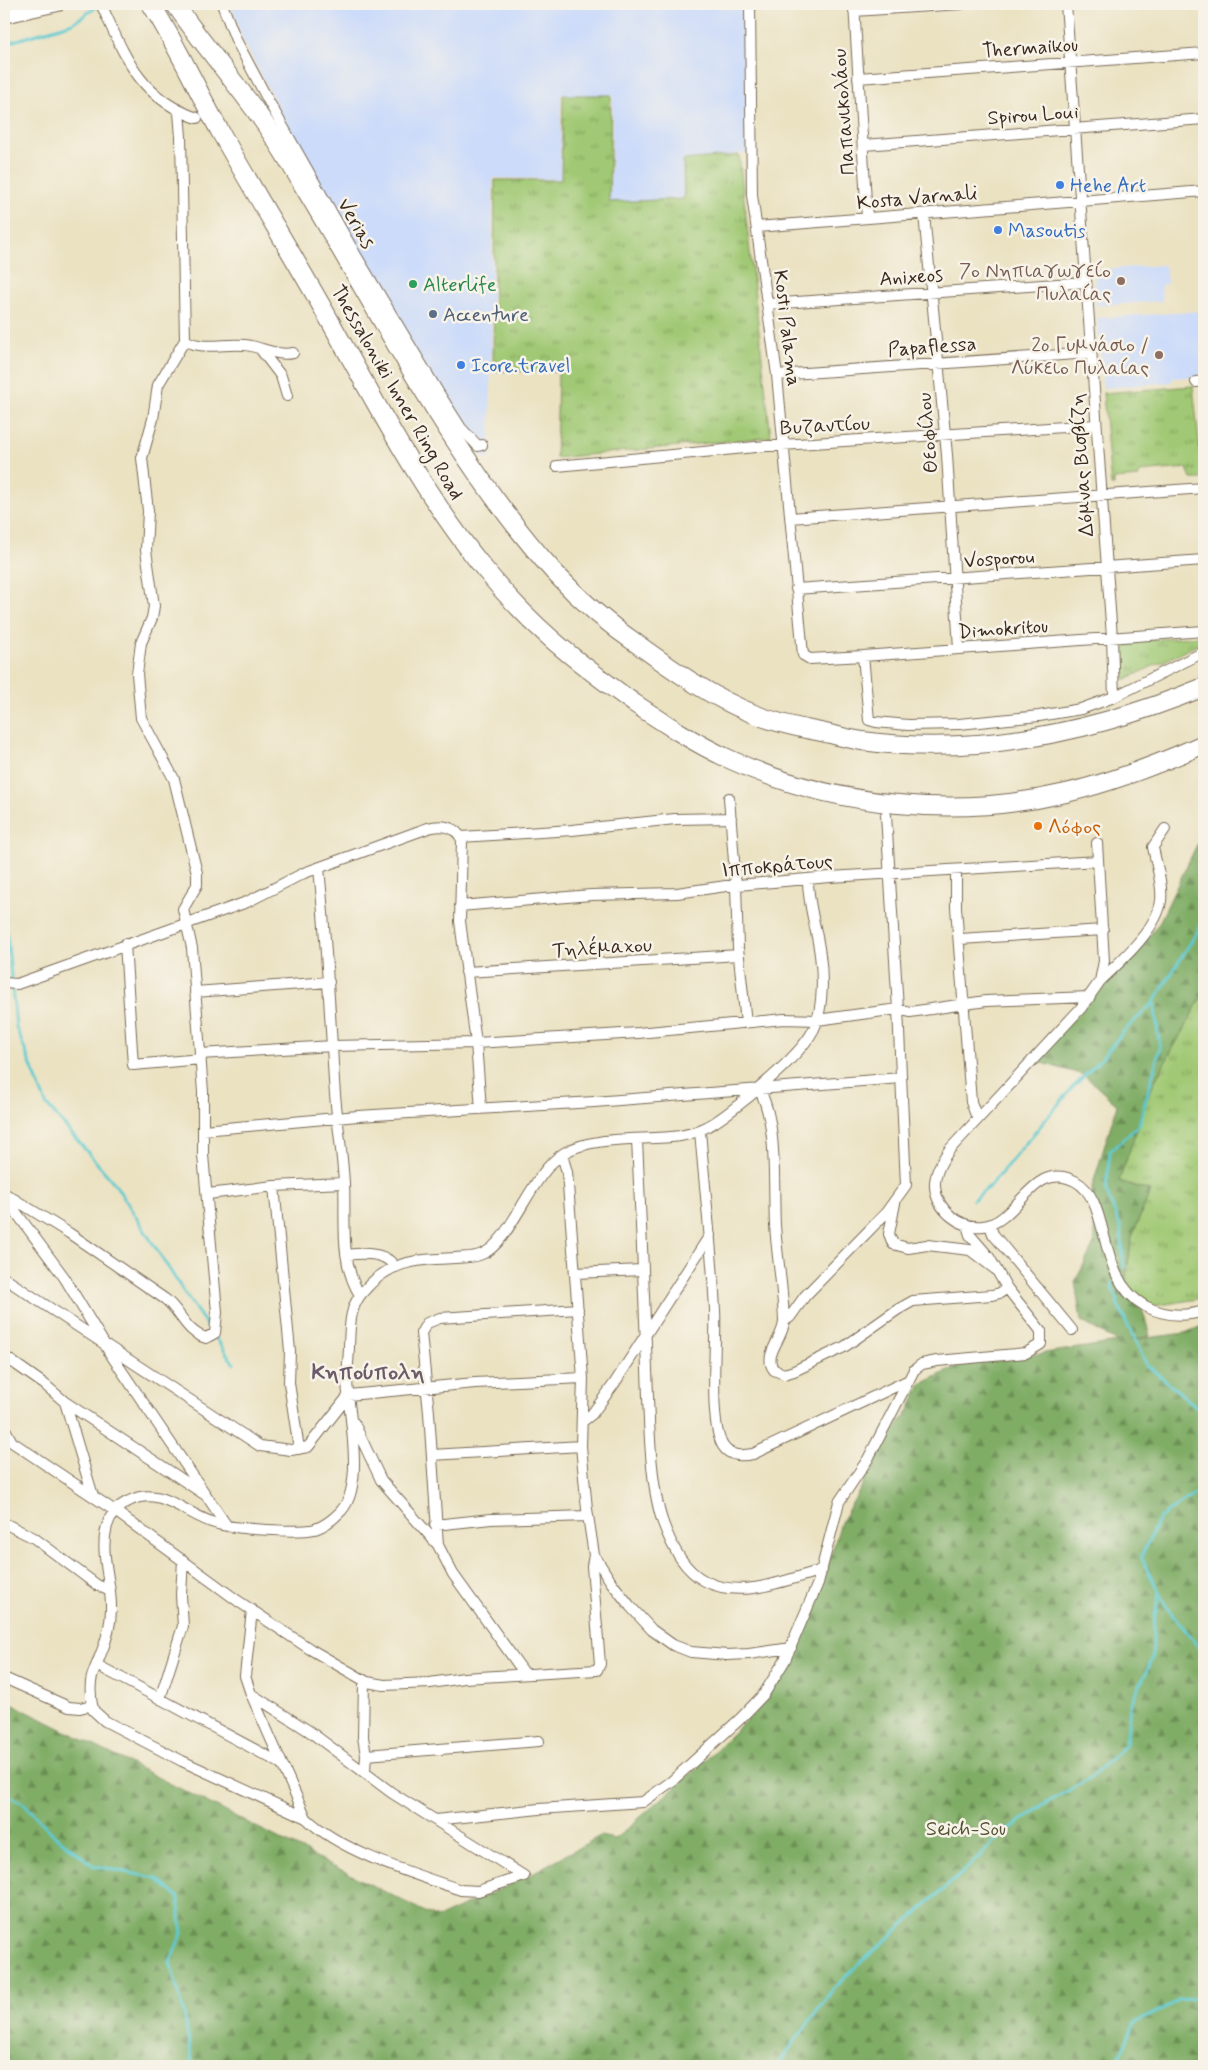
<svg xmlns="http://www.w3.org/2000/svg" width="1208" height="2070" viewBox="0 0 1208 2070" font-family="Mynerve,sans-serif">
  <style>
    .built { fill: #ccdbfa }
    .grass { fill: url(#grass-tufts); stroke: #6e7a49 }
    .forest { fill: url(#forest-firs); stroke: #5e6c42 }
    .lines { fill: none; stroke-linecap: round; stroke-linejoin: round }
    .stream { stroke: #5dcad0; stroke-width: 3 }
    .minor-casing { stroke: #796a57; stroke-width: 12 }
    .tertiary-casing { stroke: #796a57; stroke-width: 16 }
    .trunk-casing { stroke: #796a57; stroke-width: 20 }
    .minor { stroke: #fff; stroke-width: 10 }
    .tertiary { stroke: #fff; stroke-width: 14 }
    .trunk { stroke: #fff; stroke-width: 18 }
    .shop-dot { fill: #3f7fe0; stroke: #f7f3e8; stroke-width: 2 }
    .education-dot { fill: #8d6e63; stroke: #f7f3e8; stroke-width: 2 }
    .leisure-dot { fill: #2e9e5b; stroke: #f7f3e8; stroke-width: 2 }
    .service-dot { fill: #5c6f8a; stroke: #f7f3e8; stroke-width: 2 }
    .food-dot { fill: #e8710a; stroke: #f7f3e8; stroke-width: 2 }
    .labels { text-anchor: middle; stroke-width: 5; stroke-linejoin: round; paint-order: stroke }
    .street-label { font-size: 20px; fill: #3b2a1e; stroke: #f7f3e8 }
    .shop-label { font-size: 20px; fill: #366cbe; stroke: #f7f3e8; text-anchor: start }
    .education-label { font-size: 20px; fill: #785e54; stroke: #f7f3e8; text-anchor: end }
    .leisure-label { font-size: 20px; fill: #27864d; stroke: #f7f3e8; text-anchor: start }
    .service-label { font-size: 20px; fill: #4e5e75; stroke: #f7f3e8; text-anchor: start }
    .food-label { font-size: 20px; fill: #c56008; stroke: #f7f3e8; text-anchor: start }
    .park-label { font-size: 20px; fill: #545234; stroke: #f7f3e8 }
    .quarter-label { font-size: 22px; font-weight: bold; fill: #6c5c69; stroke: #f7f3e8 }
  </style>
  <defs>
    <pattern id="grass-tufts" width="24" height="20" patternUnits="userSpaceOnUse" patternTransform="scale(1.25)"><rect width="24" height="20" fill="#a1c974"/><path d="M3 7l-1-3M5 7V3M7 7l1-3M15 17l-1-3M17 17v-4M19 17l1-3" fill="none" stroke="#84a35f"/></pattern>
    <pattern id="forest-firs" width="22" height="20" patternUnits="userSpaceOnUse" patternTransform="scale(1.25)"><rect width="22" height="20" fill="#80ad66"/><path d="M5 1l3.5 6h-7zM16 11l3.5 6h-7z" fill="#6a8d53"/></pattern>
  </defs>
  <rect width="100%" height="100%" fill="#f7f3e8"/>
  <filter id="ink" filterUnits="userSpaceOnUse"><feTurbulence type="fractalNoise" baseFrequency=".02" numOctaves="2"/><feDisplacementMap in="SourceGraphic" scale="10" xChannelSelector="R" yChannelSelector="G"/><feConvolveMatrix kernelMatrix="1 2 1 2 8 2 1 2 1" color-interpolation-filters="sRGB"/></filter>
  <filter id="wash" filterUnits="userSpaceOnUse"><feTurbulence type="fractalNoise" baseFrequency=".0096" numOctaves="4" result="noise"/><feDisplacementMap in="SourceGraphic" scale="20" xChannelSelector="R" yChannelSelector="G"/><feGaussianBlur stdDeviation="1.12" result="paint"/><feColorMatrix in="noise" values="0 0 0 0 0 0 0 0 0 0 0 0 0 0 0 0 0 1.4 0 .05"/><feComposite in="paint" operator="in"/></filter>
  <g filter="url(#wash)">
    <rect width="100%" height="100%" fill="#ebe2c2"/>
    <path class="built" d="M 231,4 L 744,4 L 747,153 L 682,160 L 683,198 L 610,202 L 613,95 L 561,94 L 560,179 L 493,178 L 490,457 L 484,459 L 379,294 L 304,159 L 241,36 Z
      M 1165,265 L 1167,284 L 1161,284 L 1162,301 L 1096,306 L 1094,270 Z
      M 1204,311 L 1204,376 L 1172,378 L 1172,382 L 1103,388 L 1097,318 Z"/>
    <path class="grass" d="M 563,95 L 611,95 L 609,202 L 684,199 L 683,160 L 739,155 L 771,437 L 556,458 L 558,372 L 493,371 L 495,180 L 561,180 Z
      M 1193,386 L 1203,479 L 1191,479 L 1187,468 L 1139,472 L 1139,477 L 1114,479 L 1114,486 L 1111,486 L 1103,393 Z
      M 1204,636 L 1204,642 L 1126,679 L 1122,678 L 1120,647 L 1123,642 Z
      M 1204,992 L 1204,1298 L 1147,1307 L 1124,1289 L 1132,1237 L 1150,1191 L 1119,1181 L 1151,1088 Z"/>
    <path class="forest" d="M 1204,830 L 1204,992 L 1151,1088 L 1119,1181 L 1150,1191 L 1132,1237 L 1124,1289 L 1143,1312 L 1150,1336 L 1131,1340 L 1185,1333 L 1204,1325 L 1204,2066 L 4,2066 L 4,1700 L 437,1918 L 514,1883 L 600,1836 L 615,1839 L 695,1770 L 764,1703 L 798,1645 L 824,1579 L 841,1522 L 861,1488 L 878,1451 L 908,1412 L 921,1384 L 958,1366 L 1118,1342 L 1081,1321 L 1075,1282 L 1095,1242 L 1092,1187 L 1117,1105 L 1084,1075 L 1035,1061 L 1150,935 L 1159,923 Z"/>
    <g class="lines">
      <path class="stream" d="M 4,44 L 73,23 L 98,6
        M 4,905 L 16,1027 L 46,1104 L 115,1184 L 187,1297 L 234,1364
        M 973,1200 L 991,1185 L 1072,1088 L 1102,1058 L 1123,1032 L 1154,1002
        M 1124,1268 L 1121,1228 L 1106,1191 L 1110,1151 L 1139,1125 L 1160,1048 L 1154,1002 L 1204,921
        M 1113,1283 L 1112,1289 L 1118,1299 L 1117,1303 L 1147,1365 L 1198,1408 L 1199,1441 L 1204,1467
        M 1204,1488 L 1159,1518 L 1141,1557 L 1167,1608 L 1196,1643 L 1204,1660
        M 4,1794 L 23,1803 L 53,1834 L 94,1866 L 156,1878 L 178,1897 L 182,1933 L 170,1962 L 184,2013 L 193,2066
        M 777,2066 L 833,1989 L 861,1962 L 961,1874 L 1004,1833 L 1045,1804 L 1090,1778 L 1126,1745 L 1130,1706 L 1152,1660 L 1154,1622 L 1159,1593
        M 1115,2066 L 1135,2023 L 1178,2001 L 1204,1997"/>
    </g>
  </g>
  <g filter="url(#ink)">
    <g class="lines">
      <g class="minor-casing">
        <path id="minor" d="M 101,4 C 125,56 138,97 197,118
          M 222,4 L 236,40 L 269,102 L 354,252 L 440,395 L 461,428 L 478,446 L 482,445
          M 750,4 L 752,195 L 777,375 L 803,655 L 810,659 L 863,656 L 1204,631
          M 854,4 L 867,218
          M 1066,4 L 1112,637 L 1114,697
          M 854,11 L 961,4
          M 858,78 L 1204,53
          M 864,145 L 1204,119
          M 924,214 L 947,455 L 959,649
          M 757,227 L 1204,191
          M 768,304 L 1086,282
          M 185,340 C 204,352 230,341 251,346 C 265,349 278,356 293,353
          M 261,350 L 281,376 L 287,396
          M 777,375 L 1090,353
          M 1196,382 L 1204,381
          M 557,466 L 766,446 L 1095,425
          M 790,518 L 1204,488
          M 796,589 L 1204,560
          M 863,656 L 869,720 L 876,722 L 908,725 L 959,724 L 1039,716 L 1081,709 L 1114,697 L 1204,652
          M 729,798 L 736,886 L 738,948 L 746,1023
          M 461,837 L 572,830 L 675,819 L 731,818
          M 1097,843 L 1104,961 L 1100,981 L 1081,1008 L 950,1149 C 942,1160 934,1173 935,1187 C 937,1210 960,1229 983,1226 C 1019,1222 1032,1159 1075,1181 C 1113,1201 1094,1277 1145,1306 C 1164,1316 1184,1317 1204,1311
          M 319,868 C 326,939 330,1010 334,1081 C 336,1115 342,1149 344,1183 C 346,1220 339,1262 360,1295
          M 956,870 L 956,907 L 971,1102 L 977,1118
          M 460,906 L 591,895 L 677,893 L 726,886 L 830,877 L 1098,861
          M 960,939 L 1103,930
          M 125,944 L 133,1065 L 201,1059
          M 466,972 L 739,955
          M 1101,980 C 1121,961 1157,929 1161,901 C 1163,884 1156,864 1153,847 L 1165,829
          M 4,983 L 17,984 L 247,902 L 304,873 L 428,828 C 441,824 456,826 462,840 L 460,921 L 476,1043 L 481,1109
          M 195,992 L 329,982
          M 898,1009 L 910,1012 L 986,1001 L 1090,997
          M 200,1054 L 333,1046 L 476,1043 L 638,1033 L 784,1019 L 817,1020 L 898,1009
          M 759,1089 C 778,1122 773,1186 775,1225 C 777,1257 783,1289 784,1321 C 784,1338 762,1355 774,1370 L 784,1374 L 794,1371 L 844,1347 L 897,1310 L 913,1301 L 992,1295 L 1000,1293 L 1007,1288
          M 203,1130 L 358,1116 L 594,1102 L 901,1078
          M 700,1131 C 705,1191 712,1250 715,1310 C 717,1341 708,1422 723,1446 C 730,1457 742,1456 753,1454 L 909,1380
          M 637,1140 C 641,1217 644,1293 647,1370 C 649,1414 649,1480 662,1520 C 670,1543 683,1570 705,1581 C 741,1600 786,1580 822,1570
          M 562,1155 L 567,1172 L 583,1378 L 581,1446 L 587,1509 L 594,1555 L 611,1582 L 630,1606 L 652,1630 L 673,1645 L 691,1652 L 727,1655 L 749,1654 L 791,1648
          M 274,1186 L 290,1351 L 289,1383 L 299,1449
          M 4,1193 L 69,1233 L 165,1299 C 181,1311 185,1332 206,1338 L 215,1333 L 217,1312 L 203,1155 L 203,1092 L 192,948 L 183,909 L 197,885 L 197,873 L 174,779 L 141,718 L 137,674 L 141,643 L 152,618 L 154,606 L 146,550 L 148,511 L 142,458 L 153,419 L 158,385 L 185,340 L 181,137 L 179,112
          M 208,1194 L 274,1186 L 344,1183
          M 4,1196 L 64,1277 L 111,1355 L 227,1526
          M 895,1203 L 889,1234 L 893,1244 L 908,1248 L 927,1245 L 970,1250 L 995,1269
          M 990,1225 L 993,1234 L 1072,1330
          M 347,1255 C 362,1253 385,1252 394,1266
          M 576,1273 L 642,1270
          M 4,1278 L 260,1446 L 291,1450 L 308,1447 L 349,1395 L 475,1383 L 583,1378
          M 784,1321 L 790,1317 L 805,1296 L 885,1214 L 906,1185 L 898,1009 L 886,815
          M 4,1356 L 44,1384 L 65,1402 L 93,1496
          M 65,1402 L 204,1494
          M 583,1421 L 592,1414 L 614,1384 L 710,1235
          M 354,1423 L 381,1480 L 438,1545
          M 4,1427 L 12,1442 L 115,1511 L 238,1601 L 310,1649 L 367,1682 L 384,1685 L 430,1683 L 464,1678 L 597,1670 L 600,1664 L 592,1566 L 594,1555
          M 432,1455 L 581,1446
          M 4,1523 L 34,1538 L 97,1585 L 110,1591
          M 435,1525 L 491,1519 L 588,1516
          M 252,1610 L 245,1676 L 251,1694 L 309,1731 L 392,1793 L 524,1876
          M 97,1665 L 282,1764
          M 525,1674 L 453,1574 L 438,1545 L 429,1413 L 421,1333 L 427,1323 L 440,1318 L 578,1309
          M 4,1678 L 69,1707 L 80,1708 L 92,1705
          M 364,1681 L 363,1737 L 366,1755 L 365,1771
          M 251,1694 L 306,1818 C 341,1852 414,1874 461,1890 L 478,1891 L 524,1876
          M 160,1699 L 183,1626 L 181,1595 L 183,1560
          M 366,1755 L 539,1741
          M 306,1818 L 182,1761 L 105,1721 L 93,1710 C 91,1701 90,1691 91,1682 C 92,1673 97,1665 100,1656 C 106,1642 111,1625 111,1609 C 112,1583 99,1553 107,1526 C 110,1515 118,1506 129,1501 C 162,1484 187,1517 218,1524 C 236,1529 298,1533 315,1529 C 324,1526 332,1520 338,1514 C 367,1490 348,1414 347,1380 C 347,1369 349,1357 349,1346 C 350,1327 349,1308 362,1293 C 389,1260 415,1260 455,1258 C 464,1257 474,1258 482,1254 C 511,1243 530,1174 564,1153 C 593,1135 646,1141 680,1136 C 709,1131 728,1113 751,1095 C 769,1080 809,1046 816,1024 C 823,1004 823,975 820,955 C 817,929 808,906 808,880
          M 435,1820 L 539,1809 L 643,1802 L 672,1781 L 740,1719 L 764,1694 L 785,1660 L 818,1583 L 839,1502 L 868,1459 L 914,1370 L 922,1364 L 937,1361 L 1026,1353 L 1041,1344 L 1041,1331 L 1007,1288 L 989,1257 L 970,1235 L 967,1225"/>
      </g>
      <g class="tertiary-casing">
        <path id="tertiary" d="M 4,16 L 58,4"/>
      </g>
      <g class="trunk-casing">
        <path id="trunk" d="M 151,4 C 177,45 197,90 221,133 C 258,199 298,263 335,330 C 380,411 424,494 482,566 C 529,625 574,660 634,703 C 664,723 696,744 729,759 C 832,807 956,819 1066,793 C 1114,782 1159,764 1204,744
          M 175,4 C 200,41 229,74 255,110 C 273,134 289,161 304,187 C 382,316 454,461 555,573 C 581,601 609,625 640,646 C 676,672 713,698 754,714 C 776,723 799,728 821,732 C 835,735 849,739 862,741 C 979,757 1097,731 1204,687"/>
      </g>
      <use href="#minor" class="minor"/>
      <use href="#tertiary" class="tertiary"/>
      <use href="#trunk" class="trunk"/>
    </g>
  </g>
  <g class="shop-dot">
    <circle cx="1060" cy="185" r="5"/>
    <circle cx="998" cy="230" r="5"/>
    <circle cx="461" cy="365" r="5"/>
  </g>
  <g class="education-dot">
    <circle cx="1121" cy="281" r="5"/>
    <circle cx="1159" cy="355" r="5"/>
  </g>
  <circle class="leisure-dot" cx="413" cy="284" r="5"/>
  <circle class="service-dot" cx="433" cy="314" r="5"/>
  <circle class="food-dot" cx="1038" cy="826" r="5"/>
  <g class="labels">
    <g class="street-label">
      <text transform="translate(1030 47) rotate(-4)" y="7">Thermaikou</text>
      <text transform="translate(843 112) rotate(-94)" y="7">Παπανικολάου</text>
      <text transform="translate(1033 114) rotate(-4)" y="7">Spirou Loui</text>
      <text transform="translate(917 197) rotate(-5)" y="7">Kosta Varnali</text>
      <text transform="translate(357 223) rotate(60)" y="7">Verias</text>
      <text transform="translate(911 276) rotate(-4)" y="7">Anixeos</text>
      <text transform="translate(788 328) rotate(83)" y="7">Kosti Palama</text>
      <text transform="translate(932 346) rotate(-4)" y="7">Papaflessa</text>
      <text transform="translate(398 392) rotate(60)" y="7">Thessaloniki Inner Ring Road</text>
      <text transform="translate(825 425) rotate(-3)" y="7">Βυζαντίου</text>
      <text transform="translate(927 433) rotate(-95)" y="7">Θεοφίλου</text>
      <text transform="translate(1081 465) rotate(-94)" y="7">Δόμνας Βισβίζη</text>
      <text transform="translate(999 558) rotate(-4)" y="7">Vosporou</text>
      <text transform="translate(1003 628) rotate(-4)" y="7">Dimokritou</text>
      <text transform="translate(777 865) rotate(-5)" y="7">Ιπποκράτους</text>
      <text transform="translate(602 947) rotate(-3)" y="7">Τηλέμαχου</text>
    </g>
    <g class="shop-label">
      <text x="1070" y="192">Hehe Art</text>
      <text x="1008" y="237">Masoutis</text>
      <text x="471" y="372">Icore.travel</text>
    </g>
    <g class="education-label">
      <text x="1111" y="277">7ο Νηπιαγωγείο<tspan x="1111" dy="23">Πυλαίας</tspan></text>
      <text x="1149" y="351">2o Γυμνάσιο /<tspan x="1149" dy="23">Λύκειο Πυλαίας</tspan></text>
    </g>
    <g class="leisure-label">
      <text x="423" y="291">Alterlife</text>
    </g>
    <g class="service-label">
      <text x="443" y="321">Accenture</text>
    </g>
    <g class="food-label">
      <text x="1048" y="833">Λόφος</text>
    </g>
    <g class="park-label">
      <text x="966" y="1835">Seich-Sou</text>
    </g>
    <g class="quarter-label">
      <text x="368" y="1379">Κηπούπολη</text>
    </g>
  </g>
  <rect width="1208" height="2070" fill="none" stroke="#f7f3e8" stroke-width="20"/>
</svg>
